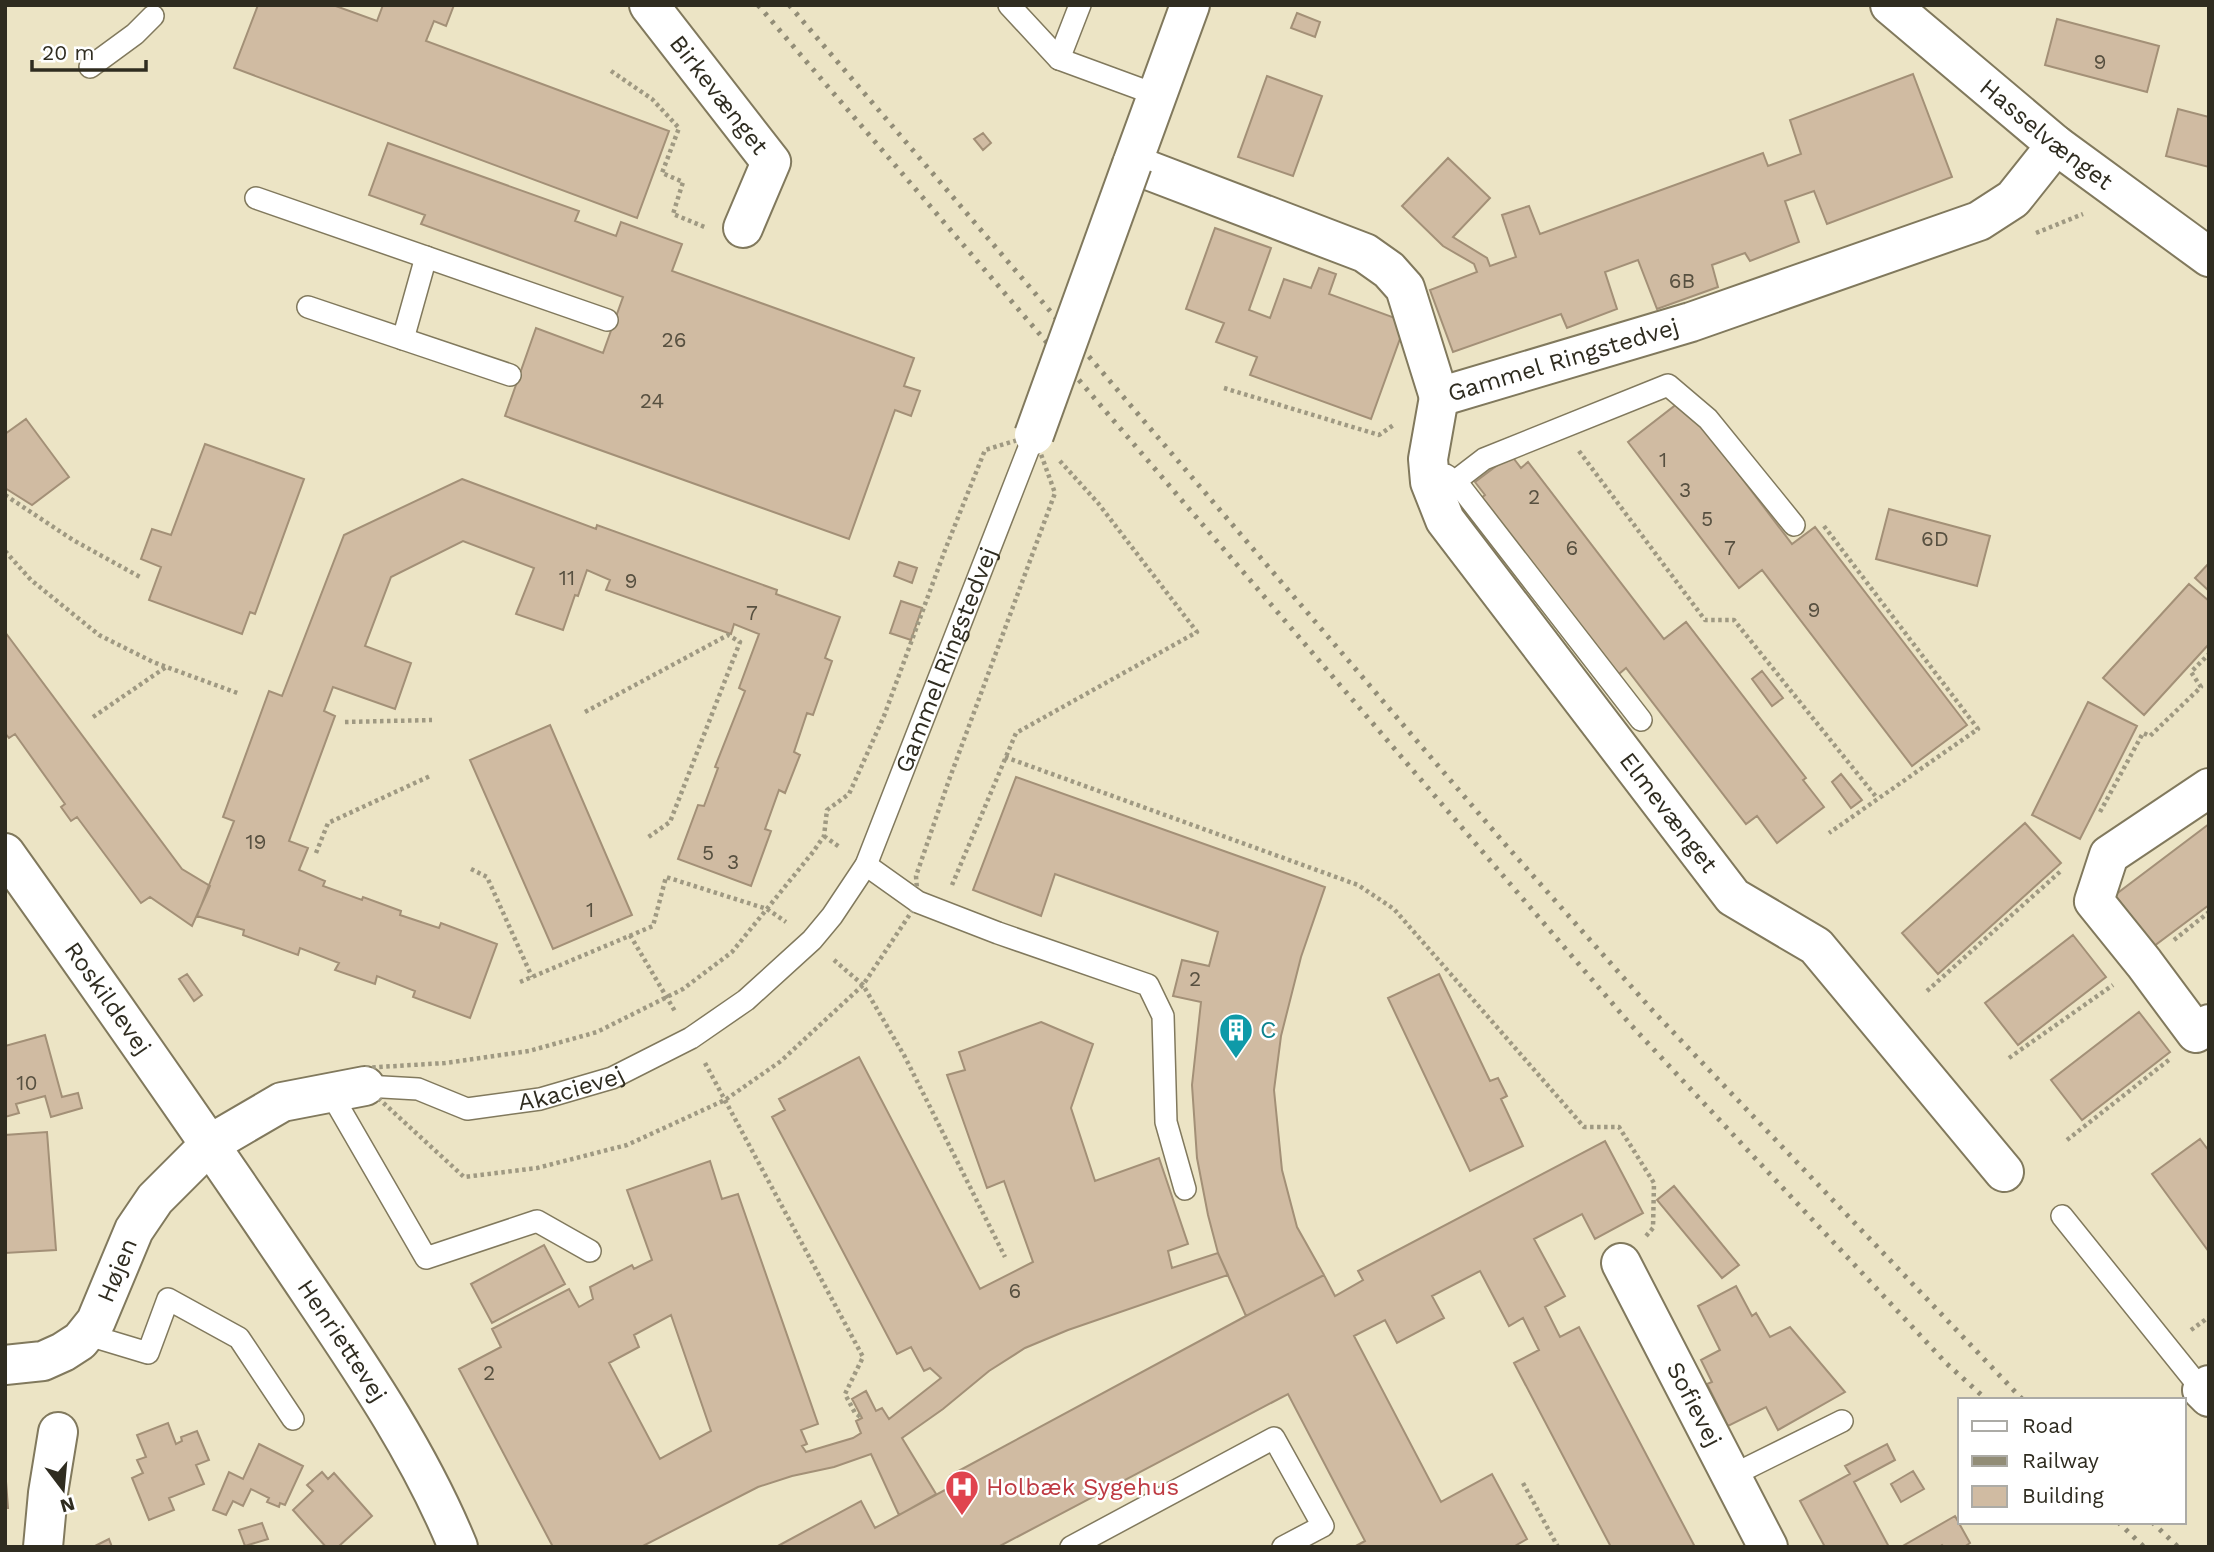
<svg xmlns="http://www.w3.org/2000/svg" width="2214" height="1552" viewBox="0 0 2214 1552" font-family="'Work Sans',sans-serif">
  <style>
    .building { fill: #d0bba2; stroke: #a39077; stroke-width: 2; fill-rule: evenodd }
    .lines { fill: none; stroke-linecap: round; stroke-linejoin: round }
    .lane-casing { stroke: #81795d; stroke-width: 24 }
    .street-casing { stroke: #81795d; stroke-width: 42 }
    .secondary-casing { stroke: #81795d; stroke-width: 42 }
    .path { stroke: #9f9982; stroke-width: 4.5; stroke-dasharray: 3.5 3.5; stroke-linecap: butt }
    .lane { stroke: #fff; stroke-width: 21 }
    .street { stroke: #fff; stroke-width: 38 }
    .secondary { stroke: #fff; stroke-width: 38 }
    .rail { stroke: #928d77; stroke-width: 5; stroke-dasharray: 3.5 7; stroke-linecap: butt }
    .street-bridge-casing { stroke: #81795d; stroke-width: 42; stroke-linecap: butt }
    .street-bridge { stroke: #fff; stroke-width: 38 }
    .labels { text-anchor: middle; stroke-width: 5; stroke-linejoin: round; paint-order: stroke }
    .number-label { font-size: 21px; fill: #575040 }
    .street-label { font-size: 24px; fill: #2f2c20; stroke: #fff }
    .culture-label { font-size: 24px; fill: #0d838f; stroke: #fff; text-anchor: start }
    .health-label { font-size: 24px; fill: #be3a42; stroke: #fff; text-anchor: start }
  </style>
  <rect width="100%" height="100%" fill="#ece4c5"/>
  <path class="building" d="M 258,5 L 333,5 L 377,21 L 383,5 L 454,5 L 446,26 L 434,21 L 426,41 L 669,131 L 637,218 L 234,68 Z
    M 1297,13 L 1320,22 L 1315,37 L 1291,28 Z
    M 2057,19 L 2159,46 L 2147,92 L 2045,65 Z
    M 1913,74 L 1952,177 L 1827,224 L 1814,191 L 1785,201 L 1799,242 L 1750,261 L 1745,253 L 1712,265 L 1718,287 L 1657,309 L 1638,260 L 1605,272 L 1617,309 L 1567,328 L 1561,314 L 1453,352 L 1430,290 L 1477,272 L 1474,264 L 1443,246 L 1402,206 L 1448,158 L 1490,198 L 1453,237 L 1487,258 L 1490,266 L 1516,257 L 1502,215 L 1529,206 L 1540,234 L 1763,153 L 1768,166 L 1801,154 L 1790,120 Z
    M 1267,76 L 1322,96 L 1293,176 L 1238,157 Z
    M 2178,109 L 2209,117 L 2209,167 L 2166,156 Z
    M 983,133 L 991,143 L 983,150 L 974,139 Z
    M 388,143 L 579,211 L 575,221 L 616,236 L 621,222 L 682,244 L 672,271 L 914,358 L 904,386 L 920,391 L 911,416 L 895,410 L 849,539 L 505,416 L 536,328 L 603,353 L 623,297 L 421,224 L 425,215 L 369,195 Z
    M 1215,228 L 1271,248 L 1249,310 L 1270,318 L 1284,279 L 1311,288 L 1319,268 L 1336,274 L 1329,294 L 1406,322 L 1371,419 L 1250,375 L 1257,357 L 1216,342 L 1224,323 L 1186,309 Z
    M 1682,400 L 1792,544 L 1815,527 L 1967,725 L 1912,766 L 1762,570 L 1739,588 L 1628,442 Z
    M 26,419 L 69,477 L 32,505 L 5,488 L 5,434 Z
    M 205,444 L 304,479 L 255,614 L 250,612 L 242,634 L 149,600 L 161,567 L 141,559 L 152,529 L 171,535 Z
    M 1511,455 L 1521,468 L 1528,462 L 1664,639 L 1686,622 L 1806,778 L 1803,780 L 1824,807 L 1777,843 L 1757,816 L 1746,824 L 1626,668 L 1613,679 L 1477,501 L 1485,495 L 1475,482 Z
    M 462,479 L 596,529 L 597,525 L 777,590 L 776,594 L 840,617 L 825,658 L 832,661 L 813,715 L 807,713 L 794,752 L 800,755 L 785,793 L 779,790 L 765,829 L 771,831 L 751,886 L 678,859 L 698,805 L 704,806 L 718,768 L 715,767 L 745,691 L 739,688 L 759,634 L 734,624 L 731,634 L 606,590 L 610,580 L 587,570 L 578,596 L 575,595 L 563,630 L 516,614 L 534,568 L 463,541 L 391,577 L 365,646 L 411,663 L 395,709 L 333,687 L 324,711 L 335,716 L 289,841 L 308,848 L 299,870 L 325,881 L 323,886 L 362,900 L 363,897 L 401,911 L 400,915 L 439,928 L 441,923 L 497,944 L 470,1018 L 413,997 L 415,991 L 377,976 L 375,984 L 335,970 L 339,963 L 300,948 L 298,955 L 243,935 L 244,930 L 197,916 L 234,821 L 223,817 L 269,691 L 282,696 L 344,535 Z
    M 1889,509 L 1990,536 L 1977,586 L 1876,559 Z
    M 899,562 L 917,568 L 912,583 L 894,576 Z
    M 2209,563 L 2209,591 L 2195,578 Z
    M 2189,584 L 2209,601 L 2209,644 L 2144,715 L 2103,678 Z
    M 901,601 L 922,608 L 911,640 L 890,633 Z
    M 5,632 L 182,869 L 210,886 L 192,926 L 150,897 L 141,903 L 77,817 L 71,821 L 61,807 L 65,804 L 15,734 L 9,738 L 5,733 Z
    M 1762,671 L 1783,698 L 1772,706 L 1752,679 Z
    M 2088,702 L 2137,726 L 2080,839 L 2032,815 Z
    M 550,725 L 632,915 L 553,949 L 470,760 Z
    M 1841,774 L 1862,800 L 1851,808 L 1832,782 Z
    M 1016,777 L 1325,887 L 1301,957 L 1281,1036 L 1274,1090 L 1282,1170 L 1297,1227 L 1324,1275 L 1246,1316 L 1218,1253 L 1208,1215 L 1197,1158 L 1192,1085 L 1201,1002 L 1173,996 L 1182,960 L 1209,966 L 1218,932 L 1055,874 L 1041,916 L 973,890 Z
    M 2025,823 L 2061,863 L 1938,974 L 1902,933 Z
    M 2209,824 L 2209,905 L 2154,946 L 2115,895 Z
    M 2073,935 L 2106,977 L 2018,1045 L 1985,1003 Z
    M 187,974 L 202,995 L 194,1001 L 179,979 Z
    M 1439,974 L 1490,1081 L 1498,1078 L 1507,1096 L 1501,1099 L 1523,1146 L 1470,1171 L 1388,998 Z
    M 2139,1012 L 2170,1052 L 2082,1120 L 2051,1080 Z
    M 1041,1022 L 1093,1044 L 1071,1108 L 1095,1181 L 1159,1158 L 1188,1244 L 1168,1251 L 1172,1268 L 1218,1253 L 1228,1275 L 1068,1330 L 1025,1348 L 989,1371 L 943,1409 L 902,1438 L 936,1494 L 899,1515 L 871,1454 L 834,1467 L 792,1476 L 758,1487 L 641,1547 L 553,1547 L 459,1369 L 501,1347 L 492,1329 L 569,1289 L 579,1307 L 593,1299 L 590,1287 L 632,1265 L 634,1269 L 652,1260 L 627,1190 L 710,1161 L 722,1199 L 738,1194 L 818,1424 L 801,1430 L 807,1444 L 802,1446 L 806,1452 L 853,1438 L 861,1433 L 856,1421 L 862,1418 L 852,1399 L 866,1391 L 876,1411 L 882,1408 L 889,1419 L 941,1378 L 930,1368 L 924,1371 L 911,1347 L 897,1354 L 772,1117 L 785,1110 L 779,1099 L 859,1057 L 980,1289 L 1033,1262 L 1004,1181 L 987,1188 L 947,1075 L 965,1070 L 959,1052 ZM 671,1315 L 711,1431 L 660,1459 L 609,1363 L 639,1347 L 634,1335 Z
    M 45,1035 L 62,1097 L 78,1093 L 82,1108 L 51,1117 L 45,1096 L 16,1104 L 19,1113 L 5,1117 L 5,1046 Z
    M 47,1132 L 56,1250 L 5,1253 L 5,1135 Z
    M 2200,1139 L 2209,1151 L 2209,1252 L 2152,1174 Z
    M 1605,1141 L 1643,1213 L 1595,1239 L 1582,1214 L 1534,1239 L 1565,1296 L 1545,1307 L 1560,1337 L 1579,1327 L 1695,1547 L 1611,1547 L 1514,1363 L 1539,1350 L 1523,1318 L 1509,1326 L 1480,1271 L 1432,1296 L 1444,1318 L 1397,1343 L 1385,1320 L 1354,1336 L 1441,1502 L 1492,1474 L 1527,1539 L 1513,1547 L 1354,1547 L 1365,1541 L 1288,1394 L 998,1547 L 776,1547 L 861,1501 L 875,1528 L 956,1484 L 951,1475 L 1246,1316 L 1324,1275 L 1335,1296 L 1363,1280 L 1358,1271 Z
    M 1674,1186 L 1739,1265 L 1722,1278 L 1657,1200 Z
    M 544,1245 L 565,1284 L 492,1323 L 471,1284 Z
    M 1736,1286 L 1752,1316 L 1756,1313 L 1770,1337 L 1790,1327 L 1845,1392 L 1778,1430 L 1766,1407 L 1728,1426 L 1707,1384 L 1712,1382 L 1701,1360 L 1720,1350 L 1698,1306 Z
    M 168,1423 L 176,1444 L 182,1441 L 181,1437 L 197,1431 L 209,1460 L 196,1465 L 204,1484 L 169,1498 L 174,1510 L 149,1520 L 132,1478 L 143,1473 L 137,1460 L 146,1457 L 137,1435 Z
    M 259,1444 L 303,1466 L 285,1505 L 280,1503 L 279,1507 L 267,1502 L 269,1498 L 251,1489 L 243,1506 L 233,1501 L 226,1515 L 213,1510 L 229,1472 L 243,1479 Z
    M 1887,1444 L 1895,1460 L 1854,1482 L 1889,1547 L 1825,1547 L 1800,1501 L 1850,1474 L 1845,1466 Z
    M 5,1468 L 8,1508 L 5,1508 Z
    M 1913,1471 L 1924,1489 L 1901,1502 L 1891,1484 Z
    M 322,1472 L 328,1479 L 334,1473 L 372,1516 L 338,1547 L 326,1547 L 293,1510 L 313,1491 L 307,1485 Z
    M 1955,1516 L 1970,1543 L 1964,1547 L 1944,1547 L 1942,1545 L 1939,1547 L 1901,1547 Z
    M 262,1523 L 268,1539 L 245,1546 L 239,1530 Z
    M 109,1539 L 112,1547 L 93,1547 Z"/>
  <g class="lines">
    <g class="lane-casing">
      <g id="lane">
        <path d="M 1009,5 L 1059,59 L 1157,95"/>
        <path d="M 1059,59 L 1080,5"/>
        <path d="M 90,67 L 135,34 L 153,16"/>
        <path d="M 256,198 L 607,320"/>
        <path d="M 308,307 L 510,375"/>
        <path d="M 403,339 L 426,257"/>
        <path d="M 1446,475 L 1462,489 L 1641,720"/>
        <path d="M 1454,482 L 1484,459 L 1668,385 L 1708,419 L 1794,525"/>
        <path d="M 866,865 L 918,902 L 998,933 L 1148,985 L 1163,1016 L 1166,1122 L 1185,1189"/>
        <path id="s1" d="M 365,1086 L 418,1089 L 467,1109 L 540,1099 L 612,1078 L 691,1038 L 746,1000 L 812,940 L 832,916 L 866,865 L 1034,435"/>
        <path d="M 330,1092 L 426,1258 L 537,1221 L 590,1251"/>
        <path d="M 2062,1216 L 2202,1390"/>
        <path d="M 85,1334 L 148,1353 L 168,1299 L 239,1338 L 293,1419"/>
        <path d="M 1731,1476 L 1842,1421"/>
        <path d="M 1071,1547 L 1274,1438 L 1323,1526 L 1283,1547"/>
      </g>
    </g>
    <g class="street-casing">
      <g id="street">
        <path id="s2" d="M 649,5 L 771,162 L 743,228"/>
        <path id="s3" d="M 1190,5 L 1132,164 L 1365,253 L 1389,270 L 1405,288 L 1439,397 L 1691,322 L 1979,221 L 2013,199 L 2056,145"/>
        <path id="s4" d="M 1890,5 L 2056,145 L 2209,257"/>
        <path id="s5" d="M 1439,397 L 1428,459 L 1430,482 L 1445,520 L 1733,897 L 1816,946 L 2004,1172"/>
        <path d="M 2209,788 L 2109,855 L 2094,901 L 2144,963 L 2196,1033 L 2209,1024"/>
        <path id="s6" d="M 1621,1263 L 1768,1547"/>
        <path id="s7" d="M 5,1365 L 43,1361 L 63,1352 L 80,1341 L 96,1321 L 134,1230 L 155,1199 L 210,1144 L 282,1102 L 365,1086"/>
        <path d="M 2209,1385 L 2202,1390 L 2209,1397"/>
        <path d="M 43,1547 L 48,1493 L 58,1432"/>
      </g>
    </g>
    <g class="secondary-casing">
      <g id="secondary">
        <path id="s8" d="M 5,853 C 101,988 196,1123 289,1261 C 350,1352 416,1444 458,1547"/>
      </g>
    </g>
    <path class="path" d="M 611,71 L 652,99 L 679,128 L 662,173 L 683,182 L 673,214 L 707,228
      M 2036,233 L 2083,214
      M 1224,388 L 1379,435 L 1395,424
      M 1034,435 L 1055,493 L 949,780 L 916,876 L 918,902 L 863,985 L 781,1061 L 725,1100 L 627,1145 L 537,1168 L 464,1177 L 365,1086 L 363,1068 L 445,1063 L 529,1051 L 597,1032 L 683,989 L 732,952 L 813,852 L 824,836 L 827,810 L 849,794 L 884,716 L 945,550 L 985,450 Z
      M 1579,451 L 1705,620 L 1734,620 L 1877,798
      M 5,495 L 73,540 L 140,577
      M 1824,526 L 1978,729 L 1829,833
      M 5,551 L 31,580 L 99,635 L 153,662 L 240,694
      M 585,712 L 728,635 L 740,642 L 670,822 L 647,838
      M 93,717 L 166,667
      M 345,722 L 432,720
      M 1005,757 L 1358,885 L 1394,909 L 1584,1127 L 1619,1127 L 1654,1183 L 1653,1228 L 1646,1236
      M 2100,812 L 2143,733 L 2150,736 L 2201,687 L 2191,672 L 2209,654
      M 824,836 L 841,848
      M 316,853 L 328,823 L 430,776
      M 471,869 L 487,877 L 532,977
      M 952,885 L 1016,733 L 1197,632 L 1098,503 L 1059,460
      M 630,935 L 676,1013
      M 2174,940 L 2209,912
      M 834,960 L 863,985 L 905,1057 L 1005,1257
      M 520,982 L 653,926 L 666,877 L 767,909 L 786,922
      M 1927,991 L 2062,870
      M 2009,1058 L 2113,985
      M 705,1063 L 863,1357 L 845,1394 L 855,1413 L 862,1418
      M 2067,1140 L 2170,1059
      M 2191,1330 L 2209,1317
      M 1523,1483 L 1558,1547"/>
    <use href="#lane" class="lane"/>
    <use href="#street" class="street"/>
    <use href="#secondary" class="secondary"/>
    <path class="rail" d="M 758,5 L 1630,1024 L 1946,1363 L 1987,1400
      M 789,5 L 1504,843 L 1653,1011 L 2023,1400
      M 2118,1522 L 2144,1547
      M 2152,1522 L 2178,1547"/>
    <g class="street-bridge-casing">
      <path id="street-bridge" d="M 1034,435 L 1132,164"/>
    </g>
    <use href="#street-bridge" class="street-bridge"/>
  </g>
  <defs>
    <g id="building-pin" transform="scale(1.75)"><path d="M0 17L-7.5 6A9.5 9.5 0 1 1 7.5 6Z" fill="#0f9aa8" stroke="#fff"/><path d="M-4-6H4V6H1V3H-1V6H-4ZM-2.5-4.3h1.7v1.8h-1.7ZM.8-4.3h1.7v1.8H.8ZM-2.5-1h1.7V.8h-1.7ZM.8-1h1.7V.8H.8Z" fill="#fff"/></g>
    <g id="hospital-pin" transform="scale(1.75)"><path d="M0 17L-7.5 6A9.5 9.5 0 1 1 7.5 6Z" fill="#e0444e" stroke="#fff"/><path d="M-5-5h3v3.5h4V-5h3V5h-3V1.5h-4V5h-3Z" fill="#fff"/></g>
  </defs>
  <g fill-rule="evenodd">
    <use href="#building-pin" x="1236" y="1030"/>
    <use href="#hospital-pin" x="962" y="1487"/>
  </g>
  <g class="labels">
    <g class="number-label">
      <text x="2100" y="69">9</text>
      <text x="1682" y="288">6B</text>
      <text x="674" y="347">26</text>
      <text x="652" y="408">24</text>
      <text x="1663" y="467">1</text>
      <text x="1685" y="497">3</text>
      <text x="1534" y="504">2</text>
      <text x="1707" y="526">5</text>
      <text x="1935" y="546">6D</text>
      <text x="1572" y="555">6</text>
      <text x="1730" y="555">7</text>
      <text x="567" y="585">11</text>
      <text x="631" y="588">9</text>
      <text x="1814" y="617">9</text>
      <text x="752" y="620">7</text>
      <text x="256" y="849">19</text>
      <text x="708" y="860">5</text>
      <text x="733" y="869">3</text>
      <text x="590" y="917">1</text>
      <text x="1195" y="986">2</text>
      <text x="27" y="1090">10</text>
      <text x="1015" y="1298">6</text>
      <text x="489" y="1380">2</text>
    </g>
    <g class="street-label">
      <text dy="8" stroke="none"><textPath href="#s2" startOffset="114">Birkevænget</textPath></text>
      <text dy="8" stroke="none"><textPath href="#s4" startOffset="203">Hasselvænget</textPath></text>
      <text dy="8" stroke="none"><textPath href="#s3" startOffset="716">Gammel Ringstedvej</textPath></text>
      <text dy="8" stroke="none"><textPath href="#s1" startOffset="812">Gammel Ringstedvej</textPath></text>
      <text dy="8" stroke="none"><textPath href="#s5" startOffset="495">Elmevænget</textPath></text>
      <text dy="8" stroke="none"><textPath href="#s8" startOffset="178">Roskildevej</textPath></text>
      <text dy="8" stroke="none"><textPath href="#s1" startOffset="212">Akacievej</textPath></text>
      <text dy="8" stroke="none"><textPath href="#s7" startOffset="161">Højen</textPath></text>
      <text dy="8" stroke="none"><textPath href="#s8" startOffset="593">Henriettevej</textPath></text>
      <text dy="8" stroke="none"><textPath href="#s6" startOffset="159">Sofievej</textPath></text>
    </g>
    <g class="culture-label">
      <text x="1260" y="1038">C</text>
    </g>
    <g class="health-label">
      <text x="986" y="1495">Holbæk Sygehus</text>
    </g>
  </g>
  <rect width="2214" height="1552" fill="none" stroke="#2f2c20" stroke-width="14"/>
  <rect x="1958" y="1398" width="228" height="126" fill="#ffffff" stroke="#acaba6" stroke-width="2"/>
  <rect x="1972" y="1421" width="35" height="10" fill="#ffffff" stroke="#acaba6" stroke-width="2"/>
  <text x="2022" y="1433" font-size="21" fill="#2f2c20">Road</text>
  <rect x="1972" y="1456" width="35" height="10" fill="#928d77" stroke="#acaba6" stroke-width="2"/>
  <text x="2022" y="1468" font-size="21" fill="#2f2c20">Railway</text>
  <rect x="1972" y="1486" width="35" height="21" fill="#d0bba2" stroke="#acaba6" stroke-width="2"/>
  <text x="2022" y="1503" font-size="21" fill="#2f2c20">Building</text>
  <g transform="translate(63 1489) rotate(164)" stroke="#ffffff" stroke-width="5" paint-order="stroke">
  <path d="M0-5L12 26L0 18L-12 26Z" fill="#2f2c20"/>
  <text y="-10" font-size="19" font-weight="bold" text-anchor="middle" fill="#2f2c20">N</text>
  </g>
  <path d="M32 60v10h114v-10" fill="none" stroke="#2f2c20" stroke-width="3.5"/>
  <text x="42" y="60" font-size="21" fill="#2f2c20" stroke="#ffffff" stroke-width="5" paint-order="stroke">20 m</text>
</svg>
